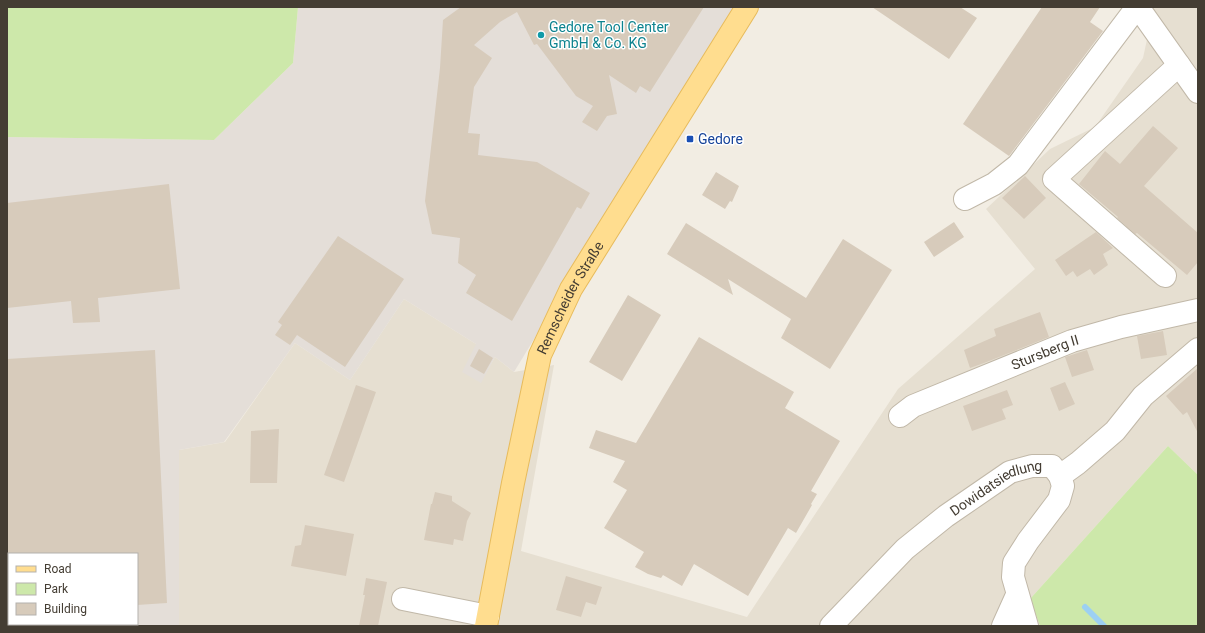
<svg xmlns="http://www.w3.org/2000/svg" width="1205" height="633" viewBox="0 0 1205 633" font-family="Roboto,sans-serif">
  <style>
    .residential { fill: #e6dfd1 }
    .industrial { fill: #e4ded8; fill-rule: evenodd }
    .green { fill: #cde8aa }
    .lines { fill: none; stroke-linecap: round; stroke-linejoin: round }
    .stream { stroke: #9cd0f2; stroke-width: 6 }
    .building { fill: #d7cbbb }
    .minor-casing { stroke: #c1b8a8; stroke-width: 24 }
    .major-casing { stroke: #e7bb5c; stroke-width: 24 }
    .minor { stroke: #fff; stroke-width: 22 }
    .major { stroke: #ffdd8f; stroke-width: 22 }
    .culture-dot { fill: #0f9aa8; stroke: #fff; stroke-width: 1.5 }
    .transit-dot { fill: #1a4fb4; stroke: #fff; stroke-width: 1.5 }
    .labels { text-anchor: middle; stroke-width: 3; stroke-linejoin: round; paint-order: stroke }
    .culture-label { font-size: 14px; fill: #0d838f; stroke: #fff; text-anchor: start }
    .transit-label { font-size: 14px; fill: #164399; stroke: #fff; text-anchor: start }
    .street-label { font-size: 14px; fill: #443d33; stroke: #fff }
  </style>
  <rect width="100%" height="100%" fill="#f2ede3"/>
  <path class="residential" d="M 1154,7 L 1198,7 L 1198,475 L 1168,446 L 1030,599 L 1040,626 L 179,626 L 179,450 L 225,442 L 295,343 L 350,380 L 404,299 L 476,344 L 480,383 L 495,357 L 514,372 L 554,365 L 521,551 L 747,617 L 898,389 L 1035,269 L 986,209 L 1050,149 L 1095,127 L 1143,58 Z"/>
  <path class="industrial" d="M 298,7 L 736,7 L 514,372 L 495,357 L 481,383 L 462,372 L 476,344 L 404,299 L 350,380 L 295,343 L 224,442 L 179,450 L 179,626 L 7,626 L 7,137 L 214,140 L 293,63 ZM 9,554 L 137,554 L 137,624 L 9,624 Z"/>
  <path class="green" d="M 7,7 L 298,7 L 293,63 L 214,140 L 7,137 Z
    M 1168,446 L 1198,475 L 1198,626 L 1040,626 L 1030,599 Z"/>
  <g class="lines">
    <path class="stream" d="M 1085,607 L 1104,626"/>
  </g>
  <path class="building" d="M 461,7 L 704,7 L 650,92 L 640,86 L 636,93 L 609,75 L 617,114 L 607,116 L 597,131 L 582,122 L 593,106 L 576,96 L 537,44 L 534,45 L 517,12 L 500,22 L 474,45 L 492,58 L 474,87 L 468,133 L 480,134 L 478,155 L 537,162 L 590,193 L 581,209 L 577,207 L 512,321 L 466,293 L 476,275 L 458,263 L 460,238 L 432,234 L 425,201 L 440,68 L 443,20 Z
    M 872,7 L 960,7 L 977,18 L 949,59 Z
    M 1042,7 L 1100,7 L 1090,22 L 1103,31 L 1009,156 L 963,124 Z
    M 1153,126 L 1178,148 L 1144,186 L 1198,233 L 1198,262 L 1187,275 L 1137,233 L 1135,234 L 1117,218 L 1118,217 L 1079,184 L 1105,151 L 1120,164 Z
    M 716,172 L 739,186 L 732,202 L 730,201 L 725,209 L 702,195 Z
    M 1025,176 L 1046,198 L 1024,219 L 1002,198 Z
    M 169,184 L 180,289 L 98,298 L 100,322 L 73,323 L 71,301 L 7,308 L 7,203 Z
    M 954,222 L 964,237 L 934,257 L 924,242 Z
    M 686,223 L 806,298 L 843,239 L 892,270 L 830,369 L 781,338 L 791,319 L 728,279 L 733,295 L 667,254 Z
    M 1096,232 L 1113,248 L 1103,254 L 1108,265 L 1094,275 L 1090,269 L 1077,277 L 1073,271 L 1066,276 L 1055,260 Z
    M 338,236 L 404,279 L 345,367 L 297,335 L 290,345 L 275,335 L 282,325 L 278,322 Z
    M 628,295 L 661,315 L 622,381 L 589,362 Z
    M 1040,312 L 1049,337 L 984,363 L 970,368 L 964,350 L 996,336 L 994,329 Z
    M 1163,331 L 1167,355 L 1141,359 L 1137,336 Z
    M 699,337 L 794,392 L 785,408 L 840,441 L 811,491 L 817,494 L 811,504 L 812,505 L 796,533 L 788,528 L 748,596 L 694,564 L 682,586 L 663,575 L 661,578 L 648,574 L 635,567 L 644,552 L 604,528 L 627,490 L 613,482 L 625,461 L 589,448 L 596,430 L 636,443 Z
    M 479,349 L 493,358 L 484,374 L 470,366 Z
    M 155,350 L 167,603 L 137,605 L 137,554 L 7,554 L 7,359 Z
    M 1087,350 L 1094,370 L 1072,377 L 1065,357 Z
    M 1198,368 L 1198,433 L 1187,412 L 1183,415 L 1166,396 Z
    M 1065,382 L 1075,404 L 1059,411 L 1050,388 Z
    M 356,385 L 376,392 L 344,482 L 324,475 Z
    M 1007,390 L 1013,405 L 1002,409 L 1006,419 L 972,431 L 963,406 Z
    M 279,429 L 277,483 L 250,483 L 251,431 Z
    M 435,492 L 452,496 L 452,501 L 471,513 L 467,521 L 463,541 L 454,539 L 453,545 L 424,540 L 431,504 L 432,504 Z
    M 305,525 L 354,534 L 346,576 L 291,566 L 295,546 L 301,545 Z
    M 566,576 L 602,587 L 596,605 L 586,602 L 581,617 L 556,610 Z
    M 366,578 L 387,582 L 378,626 L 359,626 L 365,595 L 363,595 Z"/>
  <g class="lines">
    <g class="minor-casing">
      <g id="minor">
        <path d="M 1138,7 L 1198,92"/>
        <path d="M 965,199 L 994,184 L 1018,165 L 1137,7"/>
        <path d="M 1165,276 L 1054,179 L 1179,65"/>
        <path id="s1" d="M 900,416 L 913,406 L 1072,341 L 1121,327 L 1198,310"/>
        <path d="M 1060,476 L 1078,463 L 1115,431 L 1143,396 L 1198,349"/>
        <path d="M 403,599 L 488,616"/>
        <path id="s2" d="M 831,626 L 905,549 L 946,516 L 1010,472 L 1032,466 L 1052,466 L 1060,476 L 1063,486 L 1059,500 L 1028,541 L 1014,563 L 1013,577 L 1027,626"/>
        <path d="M 1003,626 L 1017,595"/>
      </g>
    </g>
    <g class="major-casing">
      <g id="major">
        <path id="s3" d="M 486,626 L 513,483 L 540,355 L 571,289 L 747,7"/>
      </g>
    </g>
    <use href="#minor" class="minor"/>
    <use href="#major" class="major"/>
  </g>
  <circle class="culture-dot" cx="541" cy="35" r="4"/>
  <rect class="transit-dot" x="686" y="135" width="8" height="8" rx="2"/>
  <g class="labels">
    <g class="culture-label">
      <text x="549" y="32">Gedore Tool Center<tspan x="549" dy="16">GmbH &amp; Co. KG</tspan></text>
    </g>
    <g class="transit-label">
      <text x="698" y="144">Gedore</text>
    </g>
    <g class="street-label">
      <text dy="5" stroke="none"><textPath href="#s3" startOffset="341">Remscheider Straße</textPath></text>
      <text dy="5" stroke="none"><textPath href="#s1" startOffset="159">Stursberg II</textPath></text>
      <text dy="5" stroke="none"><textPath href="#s2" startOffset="218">Dowidatsiedlung</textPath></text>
    </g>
  </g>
  <rect width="1205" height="633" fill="none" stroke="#443d33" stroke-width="16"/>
  <rect x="8" y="553" width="130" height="72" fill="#ffffff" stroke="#b4b1ad"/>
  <rect x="16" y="566" width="20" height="6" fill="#ffdd8f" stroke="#b4b1ad"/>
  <text x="44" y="573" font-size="12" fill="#443d33">Road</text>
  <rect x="16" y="583" width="20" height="12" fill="#cde8aa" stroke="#b4b1ad"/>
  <text x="44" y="593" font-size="12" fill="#443d33">Park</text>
  <rect x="16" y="603" width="20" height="12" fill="#d7cbbb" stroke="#b4b1ad"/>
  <text x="44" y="613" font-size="12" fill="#443d33">Building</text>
</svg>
